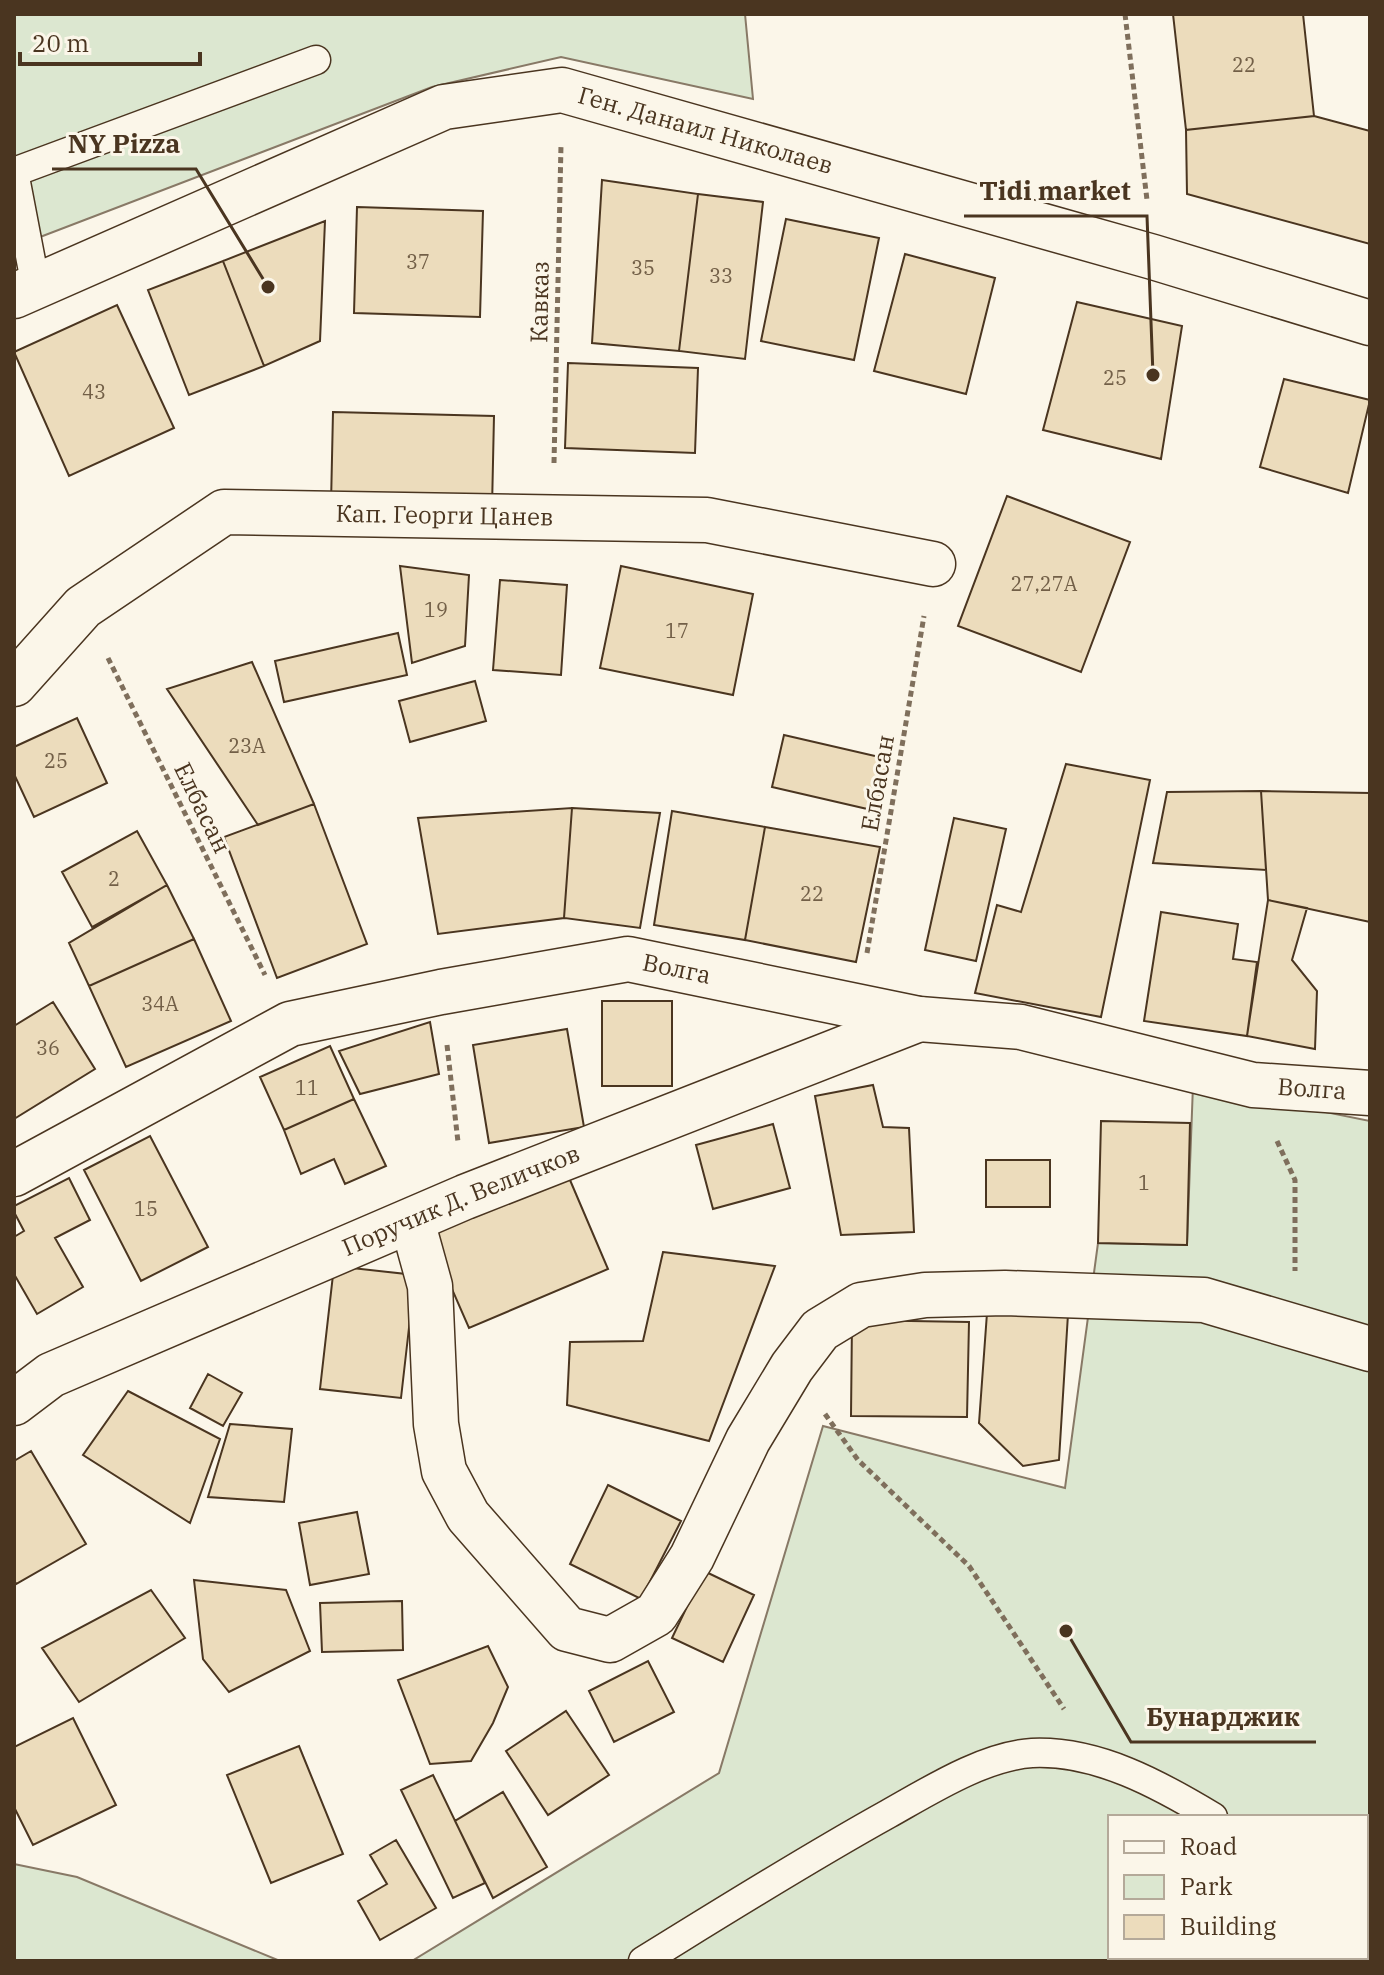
<svg xmlns="http://www.w3.org/2000/svg" width="1384" height="1975" viewBox="0 0 1384 1975" font-family="'IBM Plex Serif',serif">
  <style>
    .green { fill: #dce7d0; stroke: #887966; stroke-width: 2; fill-rule: evenodd }
    .building { fill: #ecdcbc; stroke: #4a3520; stroke-width: 2 }
    .lines { fill: none; stroke-linecap: round; stroke-linejoin: round }
    .service-casing { stroke: #4a3520; stroke-width: 31 }
    .minor-casing { stroke: #4a3520; stroke-width: 47 }
    .tertiary-casing { stroke: #4a3520; stroke-width: 47 }
    .path { stroke: #7f6f5c; stroke-width: 5; stroke-dasharray: 6 4; stroke-linecap: butt }
    .service { stroke: #fbf6e9; stroke-width: 28 }
    .minor { stroke: #fbf6e9; stroke-width: 44 }
    .tertiary { stroke: #fbf6e9; stroke-width: 44 }
    .labels { text-anchor: middle; stroke-width: 6; stroke-linejoin: round; paint-order: stroke }
    .number-label { font-size: 20px; fill: #725f47 }
    .street-label { font-size: 24px; fill: #4a3520; stroke: #fbf6e9 }
    .leader { fill: none; stroke: #4a3520; stroke-width: 3 }
    .callout-dot { fill: #4a3520; stroke: #fbf6e9; stroke-width: 3 }
    .callout-label { font-size: 26px; text-anchor: middle; font-weight: bold; fill: #4a3520; stroke: #fbf6e9; stroke-width: 6; stroke-linejoin: round; paint-order: stroke }
  </style>
  <rect width="100%" height="100%" fill="#fbf6e9"/>
  <path class="green" d="M 14,14 L 745,14 L 753,99 L 561,57 L 432,87 L 14,247 Z
    M 1193,1085 L 1370,1121 L 1370,1961 L 412,1961 L 719,1773 L 823,1426 L 1065,1488 L 1098,1243 L 1187,1245 ZM 1110,1817 L 1366,1817 L 1366,1957 L 1110,1957 Z
    M 14,1864 L 77,1877 L 280,1961 L 14,1961 Z"/>
  <path class="building" d="M 1173,14 L 1303,14 L 1314,116 L 1186,130 Z
    M 1314,116 L 1370,131 L 1370,244 L 1187,194 L 1186,130 Z
    M 602,180 L 698,194 L 679,351 L 592,343 Z
    M 698,194 L 763,202 L 745,359 L 679,351 Z
    M 357,207 L 483,211 L 480,317 L 354,313 Z
    M 786,219 L 879,238 L 854,360 L 761,341 Z
    M 325,221 L 320,341 L 264,366 L 223,261 Z
    M 905,254 L 995,278 L 966,394 L 874,371 Z
    M 223,261 L 264,366 L 189,395 L 148,290 Z
    M 1077,302 L 1182,326 L 1161,459 L 1043,430 Z
    M 117,305 L 174,428 L 69,476 L 14,352 Z
    M 568,363 L 698,368 L 695,453 L 565,448 Z
    M 1284,379 L 1370,400 L 1348,493 L 1260,467 Z
    M 333,412 L 494,416 L 492,508 L 331,504 Z
    M 1007,496 L 1130,542 L 1081,672 L 958,626 Z
    M 400,566 L 469,575 L 465,646 L 412,663 Z
    M 621,566 L 753,594 L 733,695 L 600,668 Z
    M 500,580 L 567,585 L 561,675 L 493,670 Z
    M 398,633 L 407,675 L 284,702 L 275,661 Z
    M 252,662 L 314,804 L 258,825 L 167,689 Z
    M 475,681 L 486,721 L 410,742 L 399,701 Z
    M 77,718 L 107,783 L 34,817 L 14,774 L 14,747 Z
    M 784,735 L 888,759 L 876,811 L 772,787 Z
    M 1066,764 L 1150,780 L 1101,1017 L 975,993 L 997,905 L 1021,912 Z
    M 1261,791 L 1370,793 L 1370,922 L 1268,900 Z
    M 1261,791 L 1266,870 L 1153,863 L 1167,792 Z
    M 314,804 L 367,944 L 277,978 L 224,837 Z
    M 572,808 L 660,813 L 640,928 L 564,918 Z
    M 572,808 L 564,918 L 438,934 L 418,818 Z
    M 672,811 L 765,827 L 745,940 L 654,925 Z
    M 954,818 L 1006,829 L 976,961 L 925,950 Z
    M 765,827 L 880,847 L 856,962 L 745,940 Z
    M 137,831 L 167,885 L 92,927 L 62,872 Z
    M 167,885 L 194,939 L 89,986 L 69,943 Z
    M 1268,900 L 1307,908 L 1292,960 L 1317,991 L 1315,1049 L 1247,1036 Z
    M 1161,912 L 1238,924 L 1233,959 L 1257,962 L 1247,1036 L 1144,1021 Z
    M 194,939 L 231,1021 L 126,1067 L 89,986 Z
    M 602,1001 L 672,1001 L 672,1086 L 602,1086 Z
    M 53,1002 L 95,1069 L 14,1119 L 14,1026 Z
    M 430,1022 L 439,1074 L 360,1094 L 339,1051 Z
    M 567,1029 L 584,1127 L 489,1143 L 473,1045 Z
    M 330,1046 L 354,1099 L 284,1130 L 260,1077 Z
    M 873,1085 L 883,1127 L 909,1128 L 914,1232 L 841,1235 L 815,1096 Z
    M 354,1099 L 386,1166 L 345,1184 L 334,1159 L 301,1174 L 284,1130 Z
    M 1101,1121 L 1190,1123 L 1187,1245 L 1098,1243 Z
    M 773,1124 L 790,1188 L 713,1209 L 696,1145 Z
    M 150,1136 L 208,1247 L 141,1281 L 84,1170 Z
    M 986,1160 L 1050,1160 L 1050,1207 L 986,1207 Z
    M 567,1173 L 608,1269 L 469,1328 L 427,1232 Z
    M 69,1178 L 90,1220 L 55,1238 L 83,1287 L 37,1314 L 14,1274 L 14,1237 L 24,1231 L 14,1212 L 14,1206 Z
    M 663,1252 L 775,1266 L 709,1441 L 567,1405 L 570,1342 L 643,1341 Z
    M 334,1266 L 415,1275 L 401,1398 L 320,1389 Z
    M 987,1313 L 1068,1314 L 1059,1460 L 1023,1466 L 979,1423 Z
    M 852,1320 L 969,1322 L 967,1417 L 851,1416 Z
    M 208,1374 L 242,1393 L 223,1426 L 190,1408 Z
    M 128,1391 L 220,1439 L 190,1523 L 83,1455 Z
    M 230,1424 L 292,1429 L 284,1502 L 208,1497 Z
    M 31,1451 L 86,1544 L 16,1584 L 14,1580 L 14,1461 Z
    M 608,1485 L 681,1521 L 641,1599 L 570,1564 Z
    M 357,1512 L 369,1574 L 310,1585 L 299,1523 Z
    M 704,1571 L 754,1595 L 723,1662 L 672,1638 Z
    M 194,1580 L 286,1590 L 310,1651 L 229,1692 L 203,1659 Z
    M 151,1590 L 185,1638 L 79,1702 L 42,1648 Z
    M 402,1601 L 403,1650 L 322,1652 L 320,1603 Z
    M 488,1646 L 508,1687 L 493,1723 L 471,1761 L 430,1764 L 398,1680 Z
    M 648,1661 L 674,1712 L 614,1742 L 589,1691 Z
    M 566,1711 L 609,1775 L 548,1815 L 506,1751 Z
    M 73,1718 L 116,1805 L 33,1845 L 14,1807 L 14,1747 Z
    M 299,1746 L 343,1854 L 271,1883 L 227,1775 Z
    M 433,1775 L 485,1883 L 453,1898 L 401,1790 Z
    M 503,1792 L 547,1867 L 493,1898 L 455,1821 Z
    M 396,1840 L 436,1908 L 380,1940 L 358,1901 L 387,1884 L 370,1855 Z"/>
  <g class="lines">
    <g class="service-casing">
      <path id="service" d="M 36,287 L 14,172 L 316,60
        M 1366,1918 L 1370,1922
        M 643,1961 C 724,1911 805,1860 888,1814 C 929,1791 984,1756 1032,1753 C 1097,1750 1160,1785 1213,1817"/>
    </g>
    <g class="minor-casing">
      <g id="minor">
        <path id="s1" d="M 14,684 L 83,607 L 224,512 L 707,520 L 933,564"/>
        <path id="s2" d="M 14,1174 L 290,1024 L 441,992 L 628,959 L 919,1019 L 1021,1027 L 1253,1085 L 1370,1093"/>
        <path d="M 412,1221 L 430,1286 L 436,1424 L 444,1471 L 468,1516 L 567,1629 L 610,1640 L 656,1614 L 692,1557 L 748,1440 L 792,1367 L 820,1330 L 861,1305 L 925,1295 L 1005,1293 L 1204,1300 L 1370,1349"/>
        <path id="s3" d="M 14,1403 L 51,1375 L 465,1197 L 919,1019"/>
      </g>
    </g>
    <g class="tertiary-casing">
      <g id="tertiary">
        <path id="s4" d="M 14,296 L 444,107 L 562,90 L 1153,257 L 1370,323"/>
      </g>
    </g>
    <path class="path" d="M 1125,14 L 1147,200
      M 554,463 L 561,145
      M 108,658 L 265,975
      M 867,953 L 924,616
      M 447,1045 L 458,1142
      M 1277,1141 L 1295,1180 L 1295,1271
      M 825,1414 L 858,1460 L 969,1566 L 1064,1709"/>
    <use href="#service" class="service"/>
    <use href="#minor" class="minor"/>
    <use href="#tertiary" class="tertiary"/>
  </g>
  <g class="labels">
    <g class="number-label">
      <text x="1244" y="72">22</text>
      <text x="418" y="269">37</text>
      <text x="643" y="275">35</text>
      <text x="721" y="283">33</text>
      <text x="1115" y="385">25</text>
      <text x="94" y="399">43</text>
      <text x="1044" y="591">27,27A</text>
      <text x="436" y="617">19</text>
      <text x="677" y="638">17</text>
      <text x="247" y="753">23А</text>
      <text x="56" y="768">25</text>
      <text x="114" y="886">2</text>
      <text x="812" y="901">22</text>
      <text x="160" y="1011">34А</text>
      <text x="48" y="1055">36</text>
      <text x="307" y="1095">11</text>
      <text x="1144" y="1190">1</text>
      <text x="146" y="1216">15</text>
    </g>
    <g class="street-label">
      <text dy="8" stroke="none"><textPath href="#s4" startOffset="738">Ген. Данаил Николаев</textPath></text>
      <text transform="translate(540 302) rotate(-89)" y="8">Кавказ</text>
      <text dy="8" stroke="none"><textPath href="#s1" startOffset="494">Кап. Георги Цанев</textPath></text>
      <text transform="translate(878 783) rotate(-80)" y="8">Елбасан</text>
      <text transform="translate(202 808) rotate(64)" y="8">Елбасан</text>
      <text dy="8" stroke="none"><textPath href="#s2" startOffset="708">Волга</textPath></text>
      <text dy="8" stroke="none"><textPath href="#s2" startOffset="1356">Волга</textPath></text>
      <text dy="8" stroke="none"><textPath href="#s3" startOffset="492">Поручик Д. Величков</textPath></text>
    </g>
  </g>
  <path class="leader" d="M268 287L196 169H52M1153 375L1147 216H964M1066 1631L1131 1742H1316"/>
  <g class="callout-dot">
    <circle cx="268" cy="287" r="8"/>
    <circle cx="1153" cy="375" r="8"/>
    <circle cx="1066" cy="1631" r="8"/>
  </g>
  <g class="callout-label">
    <text x="124" y="153">NY Pizza</text>
    <text x="1055" y="200">Tidi market</text>
    <text x="1223" y="1726">Бунарджик</text>
  </g>
  <rect width="1384" height="1975" fill="none" stroke="#4a3520" stroke-width="32"/>
  <rect x="1108" y="1815" width="260" height="144" fill="#fbf6e9" stroke="#b4a999" stroke-width="2"/>
  <rect x="1124" y="1841" width="40" height="12" fill="#fbf6e9" stroke="#b4a999" stroke-width="2"/>
  <text x="1180" y="1855" font-size="24" fill="#4a3520">Road</text>
  <rect x="1124" y="1875" width="40" height="24" fill="#dce7d0" stroke="#b4a999" stroke-width="2"/>
  <text x="1180" y="1895" font-size="24" fill="#4a3520">Park</text>
  <rect x="1124" y="1915" width="40" height="24" fill="#ecdcbc" stroke="#b4a999" stroke-width="2"/>
  <text x="1180" y="1935" font-size="24" fill="#4a3520">Building</text>
  <path d="M20 52v12h180v-12" fill="none" stroke="#4a3520" stroke-width="4"/>
  <text x="32" y="52" font-size="24" fill="#4a3520" stroke="#fbf6e9" stroke-width="6" paint-order="stroke">20 m</text>
</svg>
